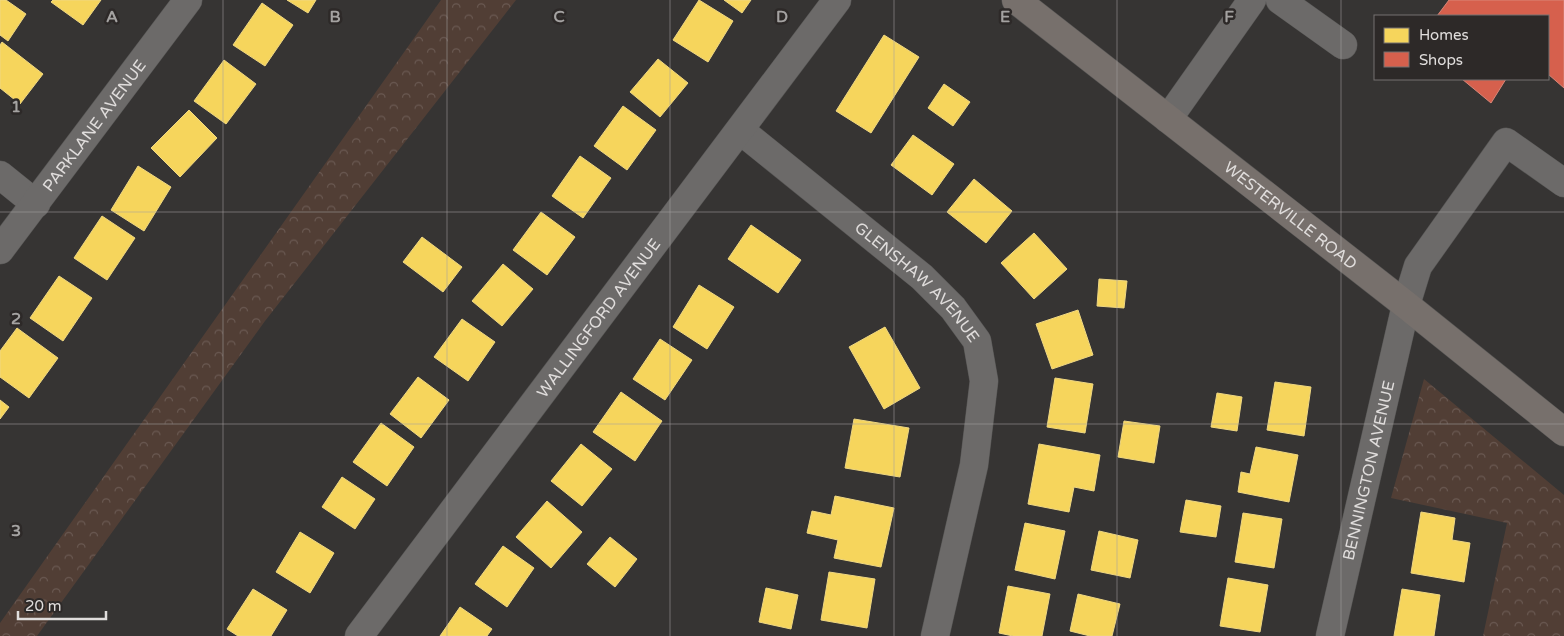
<svg xmlns="http://www.w3.org/2000/svg" width="1564" height="636" viewBox="0 0 1564 636" font-family="'Varela Round',sans-serif">
  <style>
    .forest { fill: url(#forest-crowns) }
    .homes { fill: #f6d55c; stroke: #efd782 }
    .shops { fill: #d6604d; stroke: #d98678 }
    .lines { fill: none; stroke-linecap: round; stroke-linejoin: round }
    .minor-casing { stroke: #545352; stroke-width: 29 }
    .major-casing { stroke: #545352; stroke-width: 29 }
    .minor { stroke: #6c6a69; stroke-width: 28 }
    .major { stroke: #77706c; stroke-width: 28 }
    .grid { fill: none; stroke: #a4a2a1; stroke-width: 1; stroke-opacity: 0.55 }
    .labels { text-anchor: middle; stroke-width: 5; stroke-linejoin: round; paint-order: stroke }
    .street-label { font-size: 16px; fill: #e0dddc; stroke: #2d2928 }
    .grid-label { font-size: 16px; text-anchor: middle; font-weight: bold; fill: #a4a2a1; stroke: #2d2928; stroke-width: 5; stroke-linejoin: round; paint-order: stroke }
  </style>
  <defs>
    <pattern id="forest-crowns" width="20" height="18" patternUnits="userSpaceOnUse" patternTransform="scale(1.25)"><rect width="20" height="18" fill="#513e35"/><path d="M2 6a3 3 0 1 1 6 0M12 15a3 3 0 1 1 6 0" fill="none" stroke="#6a5952"/></pattern>
  </defs>
  <rect width="100%" height="100%" fill="#363433"/>
  <path class="forest" d="M 441,0 L 516,0 L 265,321 L 37,636 L 0,636 L 0,623 Z
    M 1424,379 L 1564,495 L 1564,636 L 1483,636 L 1507,523 L 1391,498 Z"/>
  <path class="homes" d="M 0,0 L 6,0 L 26,14 L 8,41 L 0,35 Z
    M 53,0 L 101,0 L 83,25 L 51,2 Z
    M 287,0 L 316,0 L 308,13 Z
    M 699,0 L 733,21 L 708,62 L 673,40 Z
    M 724,0 L 751,0 L 742,13 Z
    M 262,3 L 293,25 L 265,66 L 233,45 Z
    M 884,35 L 919,57 L 871,133 L 836,111 Z
    M 2,42 L 43,74 L 20,104 L 0,88 L 0,45 Z
    M 658,59 L 688,83 L 660,117 L 630,92 Z
    M 224,60 L 256,84 L 226,124 L 194,101 Z
    M 944,84 L 970,102 L 953,126 L 928,108 Z
    M 623,106 L 656,130 L 627,170 L 594,146 Z
    M 189,110 L 217,138 L 180,177 L 151,148 Z
    M 913,135 L 954,164 L 932,195 L 891,165 Z
    M 580,156 L 611,178 L 583,218 L 552,196 Z
    M 138,166 L 171,187 L 144,231 L 111,210 Z
    M 974,179 L 1012,211 L 986,243 L 947,212 Z
    M 541,212 L 575,237 L 547,275 L 513,250 Z
    M 102,216 L 135,238 L 107,280 L 74,258 Z
    M 751,225 L 801,260 L 778,293 L 728,259 Z
    M 1034,233 L 1067,269 L 1034,299 L 1001,263 Z
    M 422,237 L 462,267 L 443,292 L 403,262 Z
    M 503,264 L 533,289 L 502,326 L 472,301 Z
    M 59,276 L 92,298 L 63,341 L 30,318 Z
    M 1099,279 L 1127,281 L 1124,308 L 1097,306 Z
    M 699,285 L 734,307 L 707,349 L 673,327 Z
    M 1078,310 L 1093,355 L 1052,369 L 1036,324 Z
    M 462,319 L 495,342 L 468,381 L 434,357 Z
    M 885,327 L 920,388 L 884,409 L 849,347 Z
    M 17,328 L 58,358 L 29,398 L 0,377 L 0,351 Z
    M 660,339 L 692,360 L 665,400 L 633,379 Z
    M 418,377 L 449,400 L 421,438 L 390,414 Z
    M 1055,378 L 1093,384 L 1085,433 L 1047,427 Z
    M 1275,382 L 1311,387 L 1304,436 L 1267,430 Z
    M 621,392 L 662,421 L 635,461 L 593,432 Z
    M 1217,393 L 1242,397 L 1237,431 L 1211,427 Z
    M 0,400 L 9,407 L 0,419 Z
    M 854,419 L 909,428 L 900,477 L 845,468 Z
    M 1124,421 L 1160,426 L 1154,463 L 1118,457 Z
    M 381,423 L 414,447 L 387,486 L 353,462 Z
    M 581,444 L 612,469 L 582,506 L 551,481 Z
    M 1039,444 L 1100,455 L 1094,491 L 1074,487 L 1069,512 L 1028,504 Z
    M 1256,447 L 1298,455 L 1289,502 L 1238,492 L 1241,472 L 1250,474 Z
    M 342,477 L 375,499 L 355,529 L 322,507 Z
    M 835,496 L 894,508 L 881,567 L 834,558 L 838,540 L 807,533 L 812,511 L 831,515 Z
    M 1186,500 L 1221,506 L 1216,537 L 1180,532 Z
    M 547,501 L 582,532 L 551,568 L 516,537 Z
    M 1421,512 L 1455,518 L 1452,540 L 1470,543 L 1464,582 L 1411,573 Z
    M 1243,513 L 1282,519 L 1274,568 L 1235,562 Z
    M 1025,523 L 1065,531 L 1055,579 L 1015,570 Z
    M 1099,531 L 1138,540 L 1130,578 L 1091,570 Z
    M 300,532 L 334,553 L 310,593 L 276,572 Z
    M 610,537 L 637,559 L 615,587 L 587,564 Z
    M 503,546 L 534,568 L 507,607 L 475,584 Z
    M 829,572 L 875,579 L 867,628 L 821,620 Z
    M 1228,578 L 1268,585 L 1260,632 L 1220,626 Z
    M 1008,586 L 1050,594 L 1042,636 L 1013,636 L 999,633 Z
    M 766,588 L 798,595 L 791,629 L 759,622 Z
    M 253,589 L 287,610 L 271,636 L 238,636 L 227,629 Z
    M 1402,589 L 1440,595 L 1434,636 L 1394,636 Z
    M 1078,594 L 1120,604 L 1112,636 L 1090,636 L 1070,631 Z
    M 460,607 L 492,629 L 487,636 L 440,636 Z"/>
  <path class="shops" d="M 1449,0 L 1564,0 L 1564,88 L 1548,74 L 1548,16 L 1437,16 Z
    M 1462,79 L 1506,79 L 1491,103 Z"/>
  <g class="lines">
    <g class="minor-casing">
      <g id="minor">
        <path d="M 1280,0 L 1343,45"/>
        <path d="M 1168,119 L 1252,0"/>
        <path id="s1" d="M 740,130 L 922,277 L 953,308 L 977,341 L 984,381 L 974,465 L 935,636"/>
        <path d="M 0,175 L 36,204"/>
        <path id="s2" d="M 0,250 L 188,0"/>
        <path id="s3" d="M 359,636 L 837,0"/>
        <path id="s4" d="M 1330,636 L 1406,305 L 1418,266 L 1506,142 L 1564,183"/>
      </g>
    </g>
    <g class="major-casing">
      <g id="major">
        <path id="s5" d="M 1016,0 L 1406,305 L 1564,432"/>
      </g>
    </g>
    <use href="#minor" class="minor"/>
    <use href="#major" class="major"/>
  </g>
  <path class="grid" d="M 223,0 L 223,636M 447,0 L 447,636M 670,0 L 670,636M 894,0 L 894,636M 1117,0 L 1117,636M 1341,0 L 1341,636M 0,212 L 1564,212M 0,424 L 1564,424"/>
  <g class="labels">
    <g class="street-label">
      <text dy="6" stroke="none"><textPath href="#s2" startOffset="156">PARKLANE AVENUE</textPath></text>
      <text dy="6" stroke="none"><textPath href="#s5" startOffset="349">WESTERVILLE ROAD</textPath></text>
      <text dy="6" stroke="none"><textPath href="#s1" startOffset="234">GLENSHAW AVENUE</textPath></text>
      <text dy="6" stroke="none"><textPath href="#s3" startOffset="398">WALLINGFORD AVENUE</textPath></text>
      <text dy="6" stroke="none"><textPath href="#s4" startOffset="170">BENNINGTON AVENUE</textPath></text>
    </g>
  </g>
  <g class="grid-label">
    <text x="112" y="22">A</text>
    <text x="335" y="22">B</text>
    <text x="559" y="22">C</text>
    <text x="782" y="22">D</text>
    <text x="1005" y="22">E</text>
    <text x="1229" y="22">F</text>
    <text x="16" y="112">1</text>
    <text x="16" y="324">2</text>
    <text x="16" y="536">3</text>
  </g>
  <rect x="1374" y="15" width="175" height="65" fill="#2d2928" stroke="#757170"/>
  <rect x="1384" y="28" width="25" height="15" fill="#f6d55c" stroke="#757170"/>
  <text x="1419" y="40" font-size="15" fill="#e0dddc">Homes</text>
  <rect x="1384" y="52" width="25" height="15" fill="#d6604d" stroke="#757170"/>
  <text x="1419" y="65" font-size="15" fill="#e0dddc">Shops</text>
  <path d="M18 611v8h88v-8" fill="none" stroke="#e0dddc" stroke-width="2.5"/>
  <text x="25" y="611" font-size="15" fill="#e0dddc" stroke="#2d2928" stroke-width="4" paint-order="stroke">20 m</text>
</svg>
